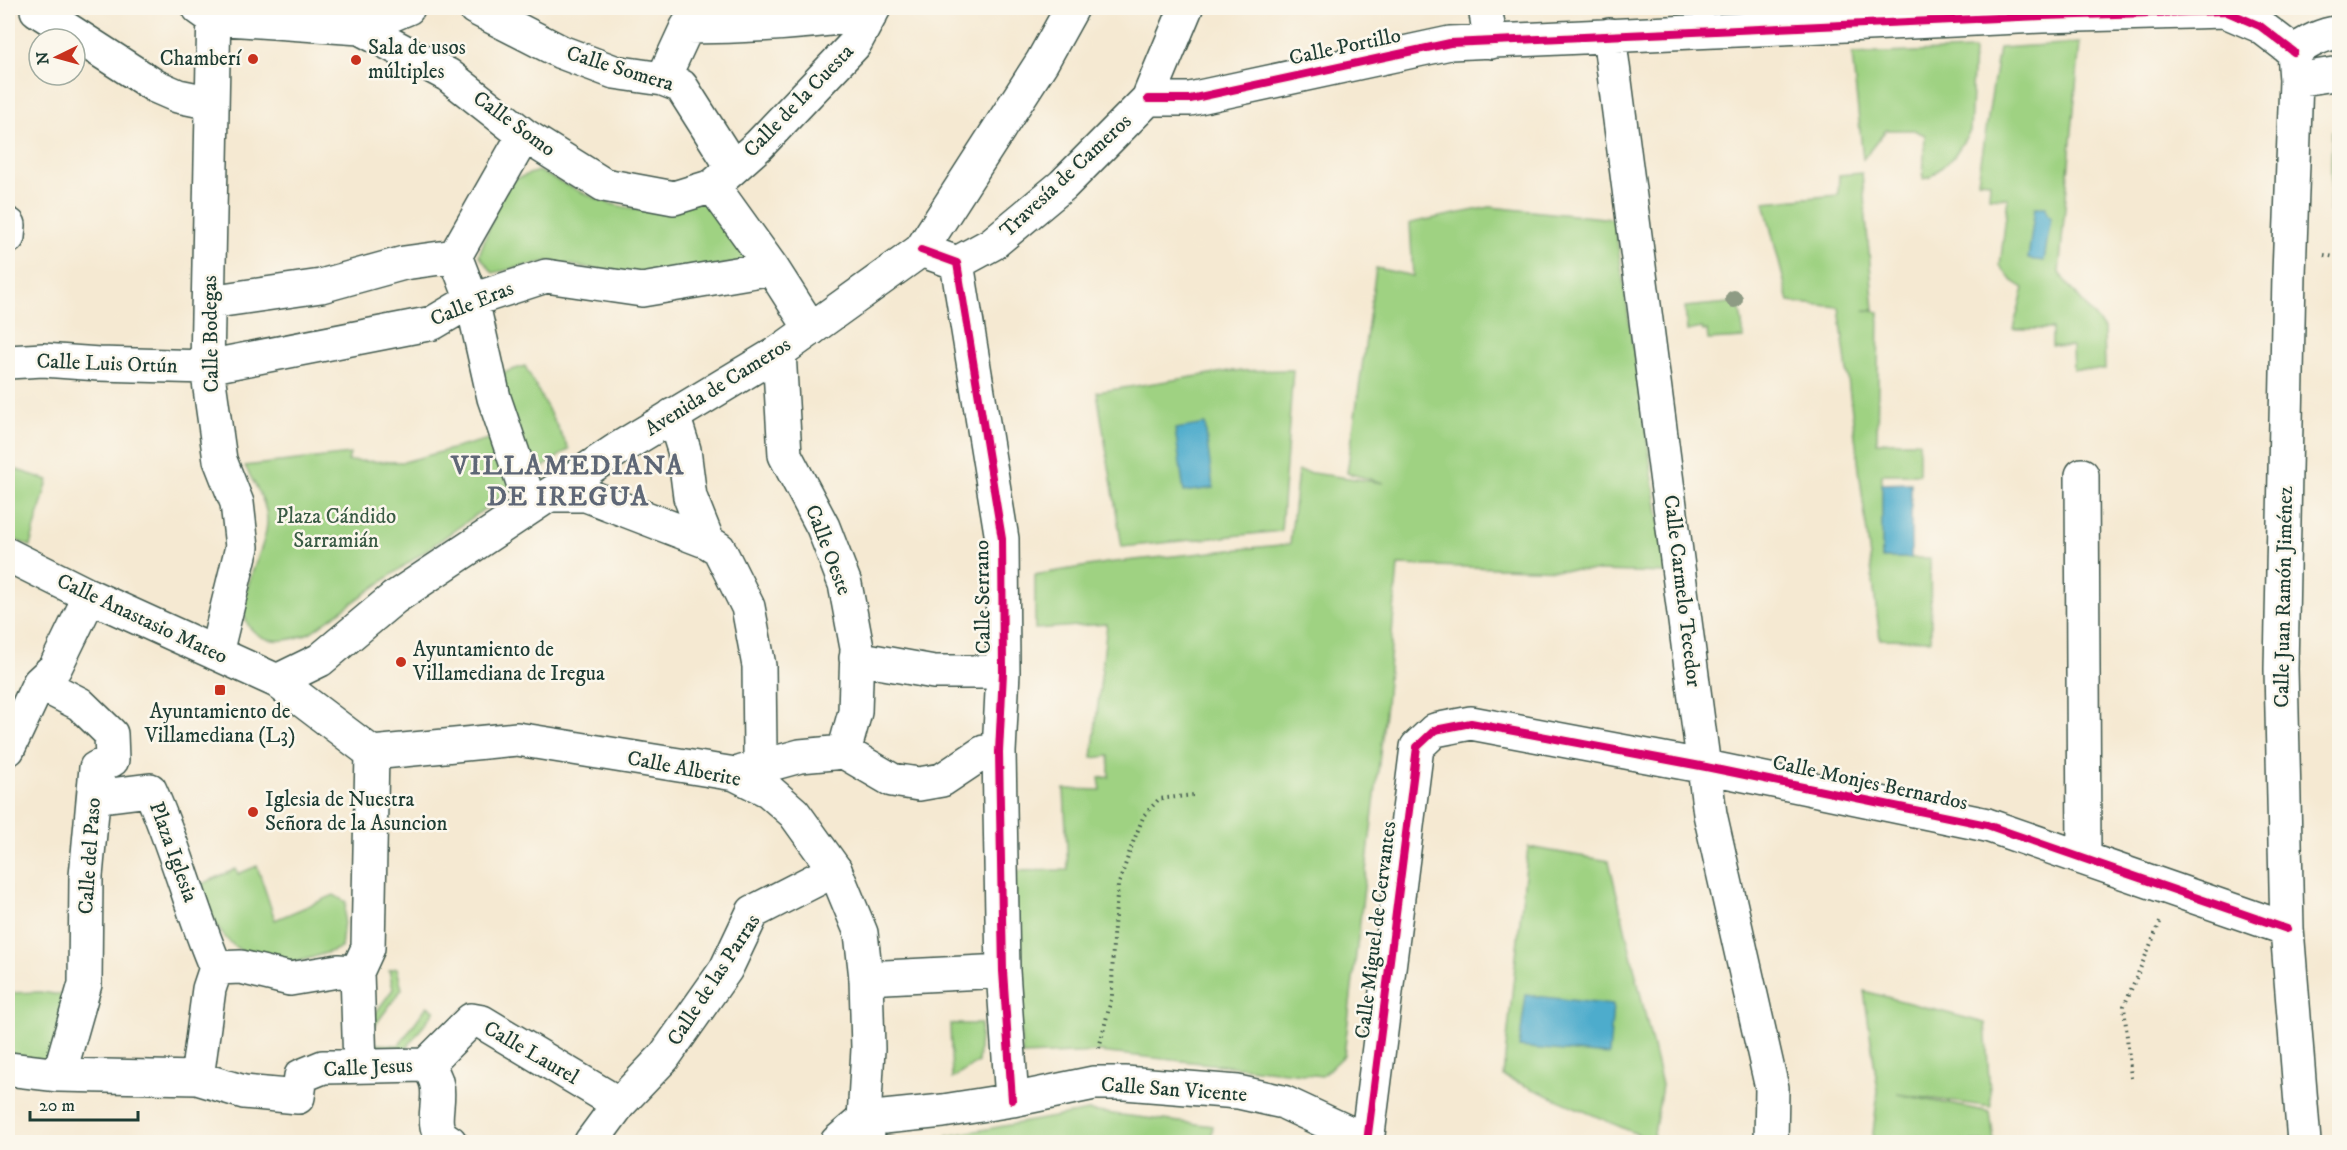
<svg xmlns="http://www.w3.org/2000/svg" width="2347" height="1150" font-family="'IM FELL DW Pica',serif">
	<rect width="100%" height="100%" fill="#fbf7ec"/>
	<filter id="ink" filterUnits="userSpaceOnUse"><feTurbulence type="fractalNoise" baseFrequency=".0167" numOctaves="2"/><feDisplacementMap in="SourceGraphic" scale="12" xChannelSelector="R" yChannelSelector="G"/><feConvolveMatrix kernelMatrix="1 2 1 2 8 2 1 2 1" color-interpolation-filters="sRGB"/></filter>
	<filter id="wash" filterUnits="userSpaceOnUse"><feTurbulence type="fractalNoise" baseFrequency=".008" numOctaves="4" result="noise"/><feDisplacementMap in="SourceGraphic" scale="24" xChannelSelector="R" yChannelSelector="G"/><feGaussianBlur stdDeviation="1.35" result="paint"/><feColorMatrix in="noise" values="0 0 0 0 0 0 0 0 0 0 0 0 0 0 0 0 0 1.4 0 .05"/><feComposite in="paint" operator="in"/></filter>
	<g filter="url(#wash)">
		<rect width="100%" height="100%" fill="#f5e9d2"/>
		<path fill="#9fd282" stroke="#5f885b" stroke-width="1.5" d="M2080 43 2059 273 2104 329 2105 370 2073 369 2072 347 2052 346V329H2013L2024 288 2011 280 2000 266 2008 198 1989 197 1990 182 1978 181 1999 48Z
			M1974 50 1970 131 1954 156 1931 177 1923 179 1925 135 1914 130H1886L1863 159 1852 54Z
			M2332 131H2339V214L2330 212Z
			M538 171C571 186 605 208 642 209 665 210 688 202 711 198L752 261 640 277 549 261 493 273 479 255 506 182Z
			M1862 173 1874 310H1864L1879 312 1877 442H1919V474H1882V558H1930L1931 640 1880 639 1839 307 1789 302 1764 202 1838 195 1839 175Z
			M1490 207 1614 219 1667 573 1398 565 1386 704 1344 1055 1322 1076 1099 1052 1022 1055 1011 871 1068 870 1064 789 1101 790 1099 778 1109 777V756L1092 758 1107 624 1035 629V575L1106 563 1290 544 1298 471 1384 483 1347 473 1376 268 1413 276 1410 223Z
			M1739 302 1744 338 1708 340 1707 330 1703 331 1702 328 1687 331 1685 307Z
			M525 366 569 449 311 632C297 639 277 644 262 637 218 615 268 556 267 520 267 501 253 483 245 466L350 454 348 461 404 462 496 437 483 379Z
			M1293 370 1281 531 1122 547 1097 392 1230 371Z
			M8 467 48 480 30 546 8 537Z
			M1528 847 1609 861 1662 1085 1653 1141 1503 1076Z
			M257 866 275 920 334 895 346 902 341 948C325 953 308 960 291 963 285 964 278 962 272 961 227 956 214 923 195 887L236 869 238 874Z
			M397 968 402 989 367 1036 362 1031 393 989 389 970Z
			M1864 991 1985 1023 1991 1107 1897 1094 1990 1112 1994 1142H1872L1878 1091Z
			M40 992 68 996 55 1061 8 1057V993Z
			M427 1006 435 1010 403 1053H373V1044L399 1045Z
			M950 1024H981L978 1062 952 1079Z
			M1088 1111 1213 1126 1211 1139 1221 1142H948L947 1136Z"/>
		<path fill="#4eaccc" stroke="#367480" stroke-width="1.5" d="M2035 207H2046L2047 214 2051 217 2044 261 2028 259Z
			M1205 424 1213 488 1184 492 1175 429Z
			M1911 483V558H1882V484Z
			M1526 995 1613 1005 1609 1055 1519 1047Z"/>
	</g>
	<g filter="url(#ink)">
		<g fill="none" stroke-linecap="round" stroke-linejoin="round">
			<defs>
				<path id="street" d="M37 8V10L155 86 178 96 212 103
					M199 8 213 18 360 28 448 75 524 135 604 185 674 198 713 186 759 145 854 45 874 8
					M214 8 207 367 220 460 237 503 242 547 216 653
					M475 8 561 52 614 72 663 79 681 86 733 168
					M1485 8 1491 42
					M360 28 408 8
					M1609 35 1710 814 1772 1088 1771 1142
					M2294 52 2296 80 2289 274 2281 669 2287 929 2304 1142
					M2294 52C2309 41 2321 35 2340 32
					M663 79 687 27C751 27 808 23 871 14
					M2296 80 2340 73
					M1148 99H1190L1450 43 2042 16 2225 11 2260 26 2294 52
					M524 135 455 256 472 300 494 398 531 506
					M713 186 772 268
					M8 225H9L8 237
					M921 250 957 263 1002 539 1003 672 999 752 1003 971 1012 1100
					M957 263 992 244 1063 185 1148 99 1186 8
					M209 302 321 286 404 263 455 256
					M779 352 785 455 823 527 845 584 857 648 855 712 844 752
					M8 362 43 360 99 364 207 367 433 323 472 300 546 276 642 290 772 268 811 329
					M673 415 684 450 690 497 708 542 719 549 748 607 759 666 760 751 763 765
					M2082 475 2084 858
					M549 495H586L708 542
					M856 658 934 672H1003
					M39 683 80 704 111 734 112 760 96 768 86 876 85 984 59 1075
					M8 749 39 683 55 668 90 596
					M742 772 800 756 844 752 892 780 919 784 942 780 984 752H999
					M94 797 150 790C176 848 191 910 216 968
					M866 978 1003 971
					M426 1065 471 1020 482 1022 619 1104
					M426 1065C454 1093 419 1125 450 1142
					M360 1066 357 972 368 948 372 753
					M8 1069 59 1075 197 1078 244 1092 298 1097 301 1076 323 1067 426 1065
					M197 1078 209 989 216 968 241 967 290 979 338 971 357 972
					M591 1142 619 1104 664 1057 726 969 753 912 835 870
					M837 1142 864 1119 943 1111 1012 1100 1094 1083H1125L1238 1092 1283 1102 1369 1142
					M1367 1142 1417 747 1435 730 1471 723 1706 767 1987 825 2287 929"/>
				<path id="secondary" d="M8 555 90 596 277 681 372 753 517 739 735 774 769 791 794 813 835 870 861 933 866 978 868 1049 864 1119 869 1142
					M277 681 320 660 394 598 618 449 779 352 921 250 1042 62 1072 8"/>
			</defs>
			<use href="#street" stroke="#3f574c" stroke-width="36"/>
			<use href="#secondary" stroke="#3f574c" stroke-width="36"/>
			<path stroke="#3f574c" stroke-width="4" stroke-dasharray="1.5 4.5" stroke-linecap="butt" d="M2324 255 2340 258
				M1099 1048 1112 996 1113 937 1118 886 1132 845 1144 815 1159 799 1194 795
				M2131 1078 2124 1006 2161 920"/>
			<use href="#street" stroke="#fff" stroke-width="33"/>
			<use href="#secondary" stroke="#fff" stroke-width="33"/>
			<defs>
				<path id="cycleway" d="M1148 99H1190L1450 43 2042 16 2225 11 2260 26 2294 52
					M921 250 957 263 1002 539 1003 672 999 752 1003 971 1012 1100
					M1367 1142 1417 747 1435 730 1471 723 1706 767 1987 825 2287 929"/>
			</defs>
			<use href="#cycleway" stroke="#fbf7ec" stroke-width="11"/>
			<use href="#cycleway" stroke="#d6006c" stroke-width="8"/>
		</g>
		<circle fill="#8e9b84" cx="1734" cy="299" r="9"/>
	</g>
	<g fill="#c8321e" stroke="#fbf7ec" stroke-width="2">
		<circle cx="253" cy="59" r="6"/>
		<circle cx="356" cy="60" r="6"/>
		<circle cx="401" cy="662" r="6"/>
		<rect x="214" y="684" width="12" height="12" rx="3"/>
		<circle cx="253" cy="812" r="6"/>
	</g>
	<g text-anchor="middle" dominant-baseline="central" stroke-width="5" stroke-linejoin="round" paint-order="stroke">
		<g font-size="21" fill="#1f3d34" stroke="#fbf7ec">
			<text transform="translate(1345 47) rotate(-12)">Calle Portillo</text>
			<text transform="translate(620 69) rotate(17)">Calle Somera</text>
			<text transform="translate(799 101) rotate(-46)">Calle de la Cuesta</text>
			<text transform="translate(514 124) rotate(36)">Calle Somo</text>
			<text transform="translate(1066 176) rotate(-43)">Travesía de Cameros</text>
			<text transform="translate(472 304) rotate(-22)">Calle Eras</text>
			<text transform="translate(211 334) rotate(-91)">Calle Bodegas</text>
			<text transform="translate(107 364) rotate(2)">Calle Luis Ortún</text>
			<text transform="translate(718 387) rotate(-32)">Avenida de Cameros</text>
			<text transform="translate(828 550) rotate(69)">Calle Oeste</text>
			<text transform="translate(1682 591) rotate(83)">Calle Carmelo Tecedor</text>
			<text transform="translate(983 597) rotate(-91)">Calle Serrano</text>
			<text transform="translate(2284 597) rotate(-89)">Calle Juan Ramón Jiménez</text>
			<text transform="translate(142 619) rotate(25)">Calle Anastasio Mateo</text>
			<text transform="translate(684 769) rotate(11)">Calle Alberite</text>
			<text transform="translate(1870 783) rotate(12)">Calle Monjes Bernardos</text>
			<text transform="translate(173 852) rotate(70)">Plaza Iglesia</text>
			<text transform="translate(90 856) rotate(-86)">Calle del Paso</text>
			<text transform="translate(1376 930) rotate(-83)">Calle Miguel de Cervantes</text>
			<text transform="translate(714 980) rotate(-57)">Calle de las Parras</text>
			<text transform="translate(531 1053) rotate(30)">Calle Laurel</text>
			<text transform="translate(368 1068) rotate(-3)">Calle Jesus</text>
			<text transform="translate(1174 1090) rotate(4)">Calle San Vicente</text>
		</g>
		<g font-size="21" fill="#1f3d34" stroke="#fbf7ec" text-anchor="start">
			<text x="368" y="48">Sala de usos<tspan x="368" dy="24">múltiples</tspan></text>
			<text x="241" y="59" text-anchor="end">Chamberí</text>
			<text x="413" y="650">Ayuntamiento de<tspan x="413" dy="24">Villamediana de Iregua</tspan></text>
			<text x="220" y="712" text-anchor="middle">Ayuntamiento de<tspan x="220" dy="24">Villamediana (L3)</tspan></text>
			<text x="265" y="800">Iglesia de Nuestra<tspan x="265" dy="24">Señora de la Asuncion</tspan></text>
		</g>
		<g font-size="21" fill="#395b44" stroke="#fbf7ec">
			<text x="336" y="517">Plaza Cándido<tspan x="336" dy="24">Sarramián</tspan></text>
		</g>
		<g font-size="27" font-weight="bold" letter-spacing="1.5" fill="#5e6776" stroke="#fbf7ec">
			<text x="568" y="466">VILLAMEDIANA<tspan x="568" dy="31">DE IREGUA</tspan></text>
		</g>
	</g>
	<rect width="2347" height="1150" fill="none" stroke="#fbf7ec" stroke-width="30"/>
	<g transform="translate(57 57) rotate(265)"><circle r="28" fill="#fbf7ec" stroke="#a3ada2" stroke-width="1.5"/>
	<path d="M0-4.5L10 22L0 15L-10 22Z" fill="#c8321e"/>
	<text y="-9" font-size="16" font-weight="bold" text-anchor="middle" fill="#1f3d34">N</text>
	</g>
	<path d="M30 1111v9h108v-9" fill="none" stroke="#1f3d34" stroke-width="3"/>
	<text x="39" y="1111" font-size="18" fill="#1f3d34" stroke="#fbf7ec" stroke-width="4.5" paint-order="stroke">20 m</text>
</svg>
